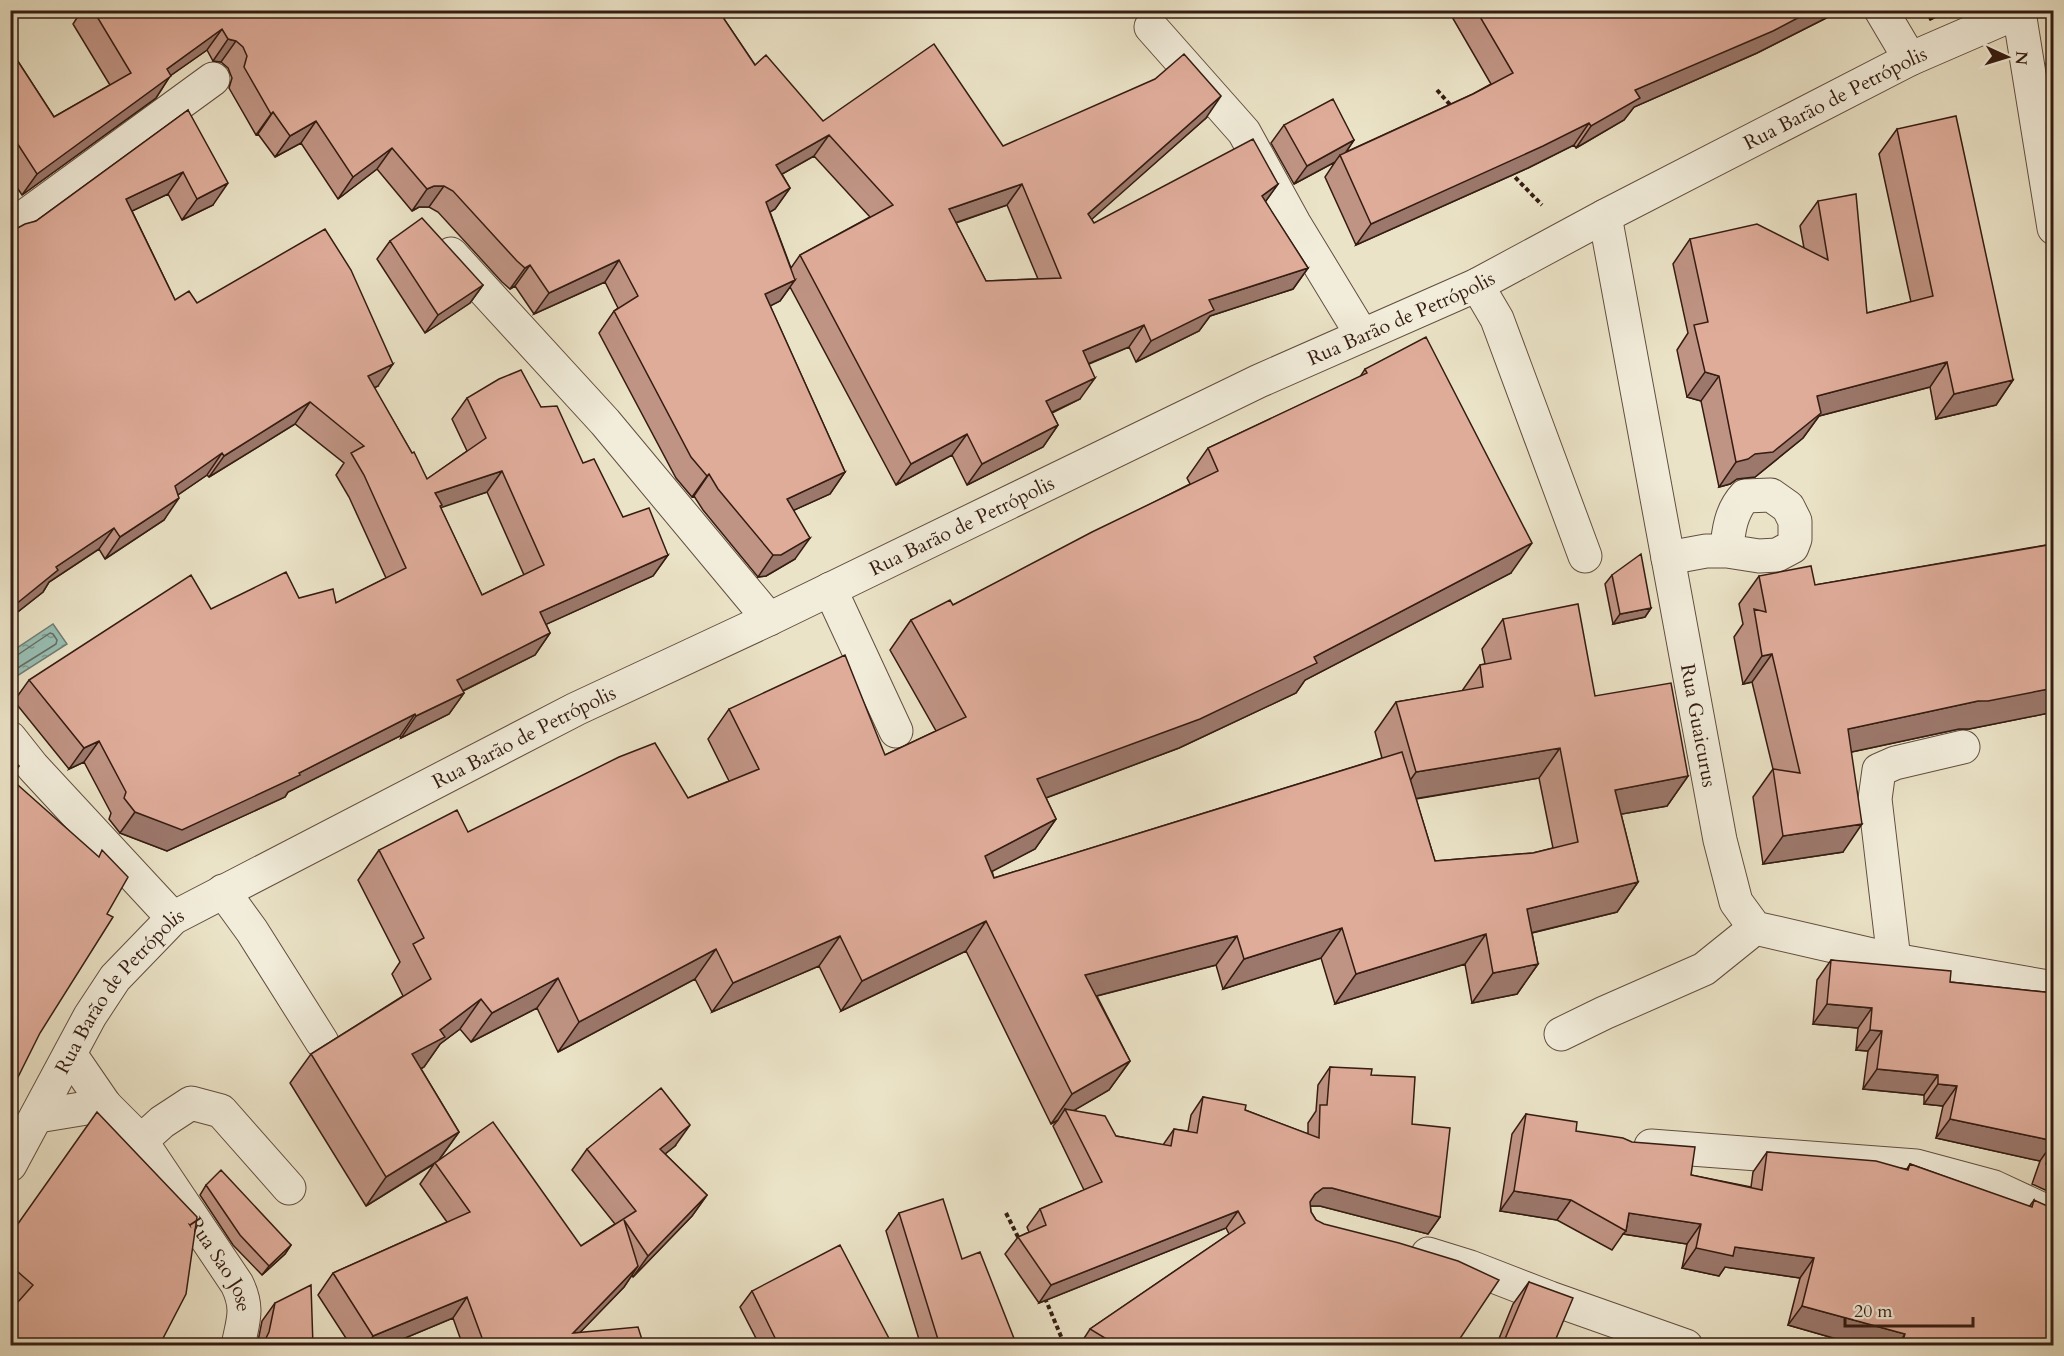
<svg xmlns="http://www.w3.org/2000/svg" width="2064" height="1356" font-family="Cardo,serif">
	<defs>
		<pattern id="water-ripples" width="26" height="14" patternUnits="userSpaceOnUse" patternTransform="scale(1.5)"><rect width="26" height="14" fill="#98beb3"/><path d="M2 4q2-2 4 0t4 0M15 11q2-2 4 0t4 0" fill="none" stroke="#7d9a90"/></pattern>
	</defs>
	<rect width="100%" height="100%" fill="#ebe3c7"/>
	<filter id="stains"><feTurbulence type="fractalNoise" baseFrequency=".00333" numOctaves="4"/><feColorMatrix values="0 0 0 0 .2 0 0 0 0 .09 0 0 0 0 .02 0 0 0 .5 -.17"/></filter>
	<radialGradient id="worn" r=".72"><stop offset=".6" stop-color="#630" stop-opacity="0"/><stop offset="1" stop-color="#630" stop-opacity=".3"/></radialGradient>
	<path fill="url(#water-ripples)" stroke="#707d73" stroke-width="1.5" d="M53 624 67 644 14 678 11 672V652Z"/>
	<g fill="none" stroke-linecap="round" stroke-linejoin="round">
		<path stroke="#666d62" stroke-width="1.5" d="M10 657 16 656 50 633 53 634 57 640 56 644 16 669 10 670"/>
		<defs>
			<g id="minor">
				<path d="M1881 10 1910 59"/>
				<path d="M2019 12 2054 228"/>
				<path d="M1151 27 1244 132 1294 223 1362 335"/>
				<path id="s1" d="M1605 216 1720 840 1736 902 1755 928 1894 960 2054 988"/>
				<path d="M10 227 213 79"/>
				<path d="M451 254 605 422 769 619"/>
				<path d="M1477 285 1497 319 1585 556"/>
				<path d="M1668 558 1706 551H1727L1759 556 1777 555 1792 547 1795 539V521L1788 507 1771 495 1745 496C1731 511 1728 531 1727 551"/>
				<path d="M830 589 896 731"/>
				<path d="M10 738 33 767 173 918"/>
				<path d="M223 891 252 931 322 1042"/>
				<path d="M1894 960 1875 799 1879 770 1895 763 1963 747"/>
				<path d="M1561 1034 1604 1013 1704 969 1755 928"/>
				<path id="s2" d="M70 1054 105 1105 141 1141 237 1284C249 1309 243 1320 238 1346"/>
				<path d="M38 1116 105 1105"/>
				<path d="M141 1141 162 1122 191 1103 221 1111 289 1188"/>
				<path d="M1651 1146 1916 1166 1994 1187 2054 1215"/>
				<path id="s3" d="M10 1165 90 1016 115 978 173 918 576 709 769 619 1259 381 1477 285 1605 216 1910 59 2023 10"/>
				<path d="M1428 1254 1470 1267 1550 1298 1686 1346"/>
			</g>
		</defs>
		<use href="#minor" stroke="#624e3f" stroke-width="35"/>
		<path stroke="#351c12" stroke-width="4" stroke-dasharray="4.5 3" stroke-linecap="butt" d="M1437 90 1453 108
			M1510 172 1542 205
			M1006 1213 1019 1239
			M1045 1298 1065 1346"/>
		<use href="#minor" stroke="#f2eddb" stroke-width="33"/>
	</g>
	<path fill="#c09484" stroke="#351c12" stroke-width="1.5" fill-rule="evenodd" d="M82 10H721L724 19 755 65 823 121 1003 146 1206 118 1091 219 1094 223 1278 184 1265 202 1308 268 1293 289 1210 316 1199 331 1136 362 1129 347 1089 364 1080 399 1052 413 1058 425 1043 447 967 485 952 455 896 485 790 287 780 301 770 306 845 472 830 494 794 510 795 559 766 576 758 577 703 510 694 496 692 497 676 478 599 333 614 311 618 308 605 282 534 314 515 286 510 289 502 282 438 212 429 207H419L412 211 377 169 338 199 301 143 275 157 258 134 256 135 229 88 232 78 228 68 221 62 213 61 207 50 170 76 156 98 22 195 10 177V49L54 117 110 85 73 24ZM814 156 870 217 800 255 791 268 770 212 775 209 790 188 782 174ZM1007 205 1038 279 986 281 956 223Z
		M1353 10H1368L1358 17Z
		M1448 10H1842L1757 53 1634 107 1624 120 1576 148 1574 145 1528 168 1356 245 1325 177 1335 162 1294 184 1271 143 1284 125 1354 140 1346 152 1473 94 1491 84Z
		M1925 10H1949L1930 20Z
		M2054 54V108L2046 64Z
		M188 110 213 205 182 220 168 194 132 211 175 300 197 303 378 386 374 388 427 479 467 451 452 419 467 398 541 407 583 463 623 517 668 555 653 576 546 624 550 633 535 655 463 691 464 693 449 714 401 738 400 736 288 792 285 797 167 851 120 833 109 819 111 813 84 762 69 769 14 701 29 680 211 609 299 598 336 603 386 578 349 497 336 475 344 463 295 424 209 477 207 475 178 495 164 520 105 559 99 549 49 582 43 592 10 618V232L36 221ZM487 492 524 575 482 595 440 507Z
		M1897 129 2013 380 1996 405 1936 419 1930 387 1819 416 1803 438 1755 477 1737 479 1730 484 1719 487 1701 401 1687 397 1677 350 1688 333 1673 264 1690 239 1804 248 1800 226 1818 201 1867 313 1911 302 1879 154Z
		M390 241 483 285 470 303 425 333 377 259Z
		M1365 369 1511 573 1305 680 1296 693 1179 748 1046 798 1056 819 1035 849 992 871 994 878 1382 758 1375 732 1396 702 1462 691 1480 665 1485 664 1482 649 1503 619 1688 776 1667 806 1621 814 1638 882 1617 912 1532 933 1538 964 1517 994 1472 1003 1465 964 1335 1004 1321 958 1223 989 1216 965 1097 996 1130 1061 1109 1090 1074 1110 1116 1136 1163 1145 1174 1129 1188 1131 1191 1115 1203 1097 1245 1110 1308 1134V1123L1316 1111 1318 1085 1330 1067 1371 1075 1412 1124 1440 1217 1428 1234 1320 1206H1310L1311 1212 1316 1220 1455 1346H1079L1090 1329 1229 1234 1226 1228 1039 1303 1005 1254 1018 1237 1029 1232 1027 1227 1040 1209 1084 1190 1053 1126 1058 1120 1051 1124 966 951 841 1011 819 966 712 1012 695 979 558 1052 537 1008 471 1042 460 1029 440 1044 424 1067 421 1069 459 1132 439 1160 581 1246 615 1224 572 1170 587 1149 675 1146 665 1154 707 1195 692 1216 633 1277 632 1275 624 1287 580 1332 644 1346H463L453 1318 386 1346H351L318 1295 333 1273 447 1222 420 1184 434 1164 366 1206 290 1083 311 1054 403 996 392 974 400 962 358 880 379 850 468 832 688 798 729 781 708 739 729 709 885 755 936 731 890 650 911 620 953 605 1190 484 1187 478 1208 448 1360 377ZM1539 778 1553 848 1533 853 1435 861 1416 799Z
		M2054 534V712L1969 729H1959L1851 752 1843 852 1763 864 1753 797 1773 769 1752 682 1743 684 1734 637 1743 624 1739 604 1759 576 1815 585 2046 545Z
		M1612 575 1651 608 1645 617 1613 624 1605 584Z
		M2054 808V904L2049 868 2048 817Z
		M1831 960 1950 982 2054 993V1194L2032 1184 2040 1161 1936 1138 1943 1106 1924 1104V1095L1863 1089 1868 1051 1856 1050 1858 1028 1813 1024 1817 980Z
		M1526 1114 1691 1175 1751 1187 1753 1172 1767 1152 1907 1169 1910 1164 2029 1207 2034 1200 2054 1346H1861L1788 1325 1800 1278 1725 1267 1719 1276 1682 1268 1687 1244 1623 1234 1612 1250 1557 1220 1500 1211 1512 1134Z
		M206 1185 291 1245 285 1254 262 1275 233 1245 200 1195Z
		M899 1213 962 1259 1017 1346H921L886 1231Z
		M10 1235 159 1346H10Z
		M1529 1282 1555 1341 1565 1346H1496L1513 1304Z
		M752 1291 893 1346H760L740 1307Z
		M275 1303 313 1346H257L262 1321Z"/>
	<path fill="#9c786c" stroke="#351c12" stroke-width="1.5" d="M1362 10H1368L1358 17Z
		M1813 10H1842L1757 53 1634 107 1624 120 1576 148 1591 126 1635 90Z
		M1937 10H1949L1930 20Z
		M222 29 207 50 170 76 156 98 22 195 37 174 167 69Z
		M228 39 236 41 221 62 213 61Z
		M1221 96 1206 118 1073 236 1088 214Z
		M273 112 258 134 256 135 271 114Z
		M316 121 301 143 275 157 290 136Z
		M1589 123 1574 145 1528 168 1356 245 1371 224Z
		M829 135 814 156 761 186 776 165Z
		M1354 140 1342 158 1340 155 1335 162 1294 184 1307 166Z
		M392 148 377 169 338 199 353 177Z
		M183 172 168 194 111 221 126 199Z
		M228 183 213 205 182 220 197 199Z
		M1022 184 1007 205 934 230 949 209Z
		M1278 184 1263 205 1262 196Z
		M434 186H444L429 207H419L412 211 427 189Z
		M790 188 775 209 751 223 766 202Z
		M619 260 605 282 534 314 549 293Z
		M530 265 515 286 510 289 525 268Z
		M1308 268 1293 289 1210 316 1199 331 1136 362 1151 341 1209 300Z
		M795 280 780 301 750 316 765 294Z
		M483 285 470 303 425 333 438 315Z
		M1144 325 1129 347 1068 372 1083 351Z
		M1947 362 1930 387 1819 416 1803 438 1755 477 1737 479 1730 484 1719 487 1736 462 1817 396Z
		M393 364 378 386 353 397 368 376Z
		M1705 372 1719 376 1701 401 1687 397Z
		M1095 378 1080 399 1031 422 1046 401Z
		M2013 380 1996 405 1936 419 1954 394Z
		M310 402 295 424 209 477 224 456Z
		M1058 425 1043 447 967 485 982 464Z
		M967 434 952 455 896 485 911 464Z
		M222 453 207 475 160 507 175 486Z
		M502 471 487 492 440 508 435 493Z
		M845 472 830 494 772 520 787 499Z
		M709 474 694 496 692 497 707 476Z
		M179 498 164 520 105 559 120 537Z
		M114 528 99 549 49 582 43 592 10 618V609L56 567Z
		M810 538 795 559 766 576 758 577 773 555Z
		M1532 543 1511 573 1305 680 1296 693 1179 748 1016 809 1037 779 1314 657Z
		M668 555 653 576 525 634 540 612Z
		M1651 608 1645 617 1613 624 1620 614Z
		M550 633 535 655 442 701 457 680Z
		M1772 654 1752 682 1743 684 1762 656Z
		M2054 688V712L1969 729H1959L1828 757 1848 729 1978 701Z
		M464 693 449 714 401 738 416 716Z
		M415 714 400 736 288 792 285 797 167 851 120 833 135 812 299 773Z
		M99 741 84 762 69 769 84 748Z
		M1560 748 1539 778 1395 802 1416 772Z
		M19 766 10 779V773Z
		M1688 776 1667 806 1594 819 1615 790Z
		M1056 819 1035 849 964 886 985 856Z
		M1862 824 1843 852 1763 864 1783 836Z
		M1638 882 1617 912 1506 939 1527 909Z
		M986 921 966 951 841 1011 862 981Z
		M1342 928 1321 958 1223 989 1244 959Z
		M1486 934 1465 964 1335 1004 1356 974Z
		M840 936 819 966 712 1012 733 983Z
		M1237 936 1216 965 1065 1004 1085 975Z
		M716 949 695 979 558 1052 579 1022Z
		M1538 964 1517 994 1472 1003 1493 973Z
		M558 978 537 1008 471 1042 492 1013Z
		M481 999 460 1029 440 1044 424 1067 391 1084 412 1054 440 1030Z
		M1827 1004 1872 1008 1858 1028 1813 1024Z
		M1870 1030 1882 1031 1868 1051 1856 1050Z
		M1130 1061 1109 1090 1068 1114 1065 1109 1058 1120 1051 1124 1072 1094Z
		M1877 1069 1938 1075 1924 1095 1863 1089Z
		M1938 1084 1957 1086 1943 1106 1924 1104Z
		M1950 1119 2054 1141 2040 1161 1936 1138Z
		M690 1125 675 1146 645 1170 660 1149Z
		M459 1132 438 1161 366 1206 386 1177Z
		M1323 1188H1332L1440 1217 1428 1234 1320 1206H1310L1302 1211 1315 1194Z
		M1514 1191 1571 1200 1557 1220 1500 1211Z
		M707 1195 692 1216 633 1277 648 1256Z
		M1238 1211 1226 1228 1039 1303 1051 1285Z
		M1629 1213 1701 1224 1687 1244 1623 1234 1626 1231Z
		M291 1245 285 1254 262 1275 269 1266Z
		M1735 1247 1814 1258 1800 1278 1725 1267 1719 1276 1682 1268 1696 1248Z
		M638 1266 624 1287 567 1346 573 1333Z
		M467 1297 453 1318 386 1346H367L373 1336Z
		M1802 1306 1905 1334 1897 1346H1861L1788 1325Z"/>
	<path fill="#dfac9a" stroke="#351c12" stroke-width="1.5" fill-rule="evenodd" d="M93 10H721L724 19 755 65 766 55 823 121 934 44 1003 146 1155 79 1184 54 1221 96 1088 214 1094 223 1253 139 1278 184 1262 196 1308 268 1209 300 1214 310 1151 341 1144 325 1083 351 1095 378 1046 401 1058 425 982 464 967 434 911 464 800 255 893 205 829 135 776 165 790 188 766 202 795 280 765 294 845 472 787 499 810 538 781 555H773L718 489 709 474 707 476 691 457 614 311 638 296 619 260 549 293 530 265 525 268 517 261 453 191 444 186H434L427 189 392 148 353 177 316 121 290 136 273 112 271 114 244 67 247 56 243 47 236 41 228 39 222 29 167 69 171 76 37 174 10 132V49L54 117 131 73ZM1022 184 1061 278 986 281 949 209Z
		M1476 10H1813L1773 31 1635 90 1640 98 1591 126 1589 123 1543 146 1371 224 1340 155 1473 94 1513 73Z
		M1333 99 1354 140 1307 166 1284 125Z
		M188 110 228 183 197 199 183 172 126 199 175 300 189 291 197 303 325 229 351 270 393 364 368 376 412 453 414 452 427 479 486 438 467 398 499 379 521 370 541 407 557 406 583 463 594 459 623 517 649 508 668 555 540 612 550 633 457 680 464 693 416 716 415 714 299 773 300 775 182 830 135 812 124 798 126 792 99 741 84 748 29 680 191 575 211 609 286 572 299 598 333 589 336 603 406 568 364 475 351 453 364 446 310 402 224 456 222 453 175 486 179 498 120 537 114 528 56 567 58 570 10 609V232L25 224 36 221ZM502 471 544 565 482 595 440 506 442 505 435 493Z
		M1956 116 2013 380 1954 394 1947 362 1817 396 1821 413 1773 452 1755 454 1748 459 1736 462 1719 376 1705 372 1694 325 1708 322 1690 239 1757 224 1828 260 1818 201 1856 194 1867 313 1933 296 1897 129Z
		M422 218 483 285 438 315 390 241Z
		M1426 337 1532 543 1314 657 1317 663 1200 719 1037 779 1056 819 985 856 994 878 1402 752 1435 861 1533 853 1578 842 1560 748 1416 772 1396 702 1483 687 1480 665 1511 659 1503 619 1578 604 1595 696 1671 683 1688 776 1615 790 1638 882 1527 909 1538 964 1493 973 1486 934 1356 974 1342 928 1244 959 1237 936 1085 975 1130 1061 1072 1094 986 921 862 981 840 936 733 983 716 949 579 1022 558 978 492 1013 481 999 440 1030 445 1037 412 1054 459 1132 386 1177 311 1054 431 979 413 944 424 938 379 850 457 810 468 832 619 757 655 743 688 798 759 769 729 709 845 655 885 755 966 717 911 620 950 600 953 605 1092 532 1218 471 1208 448 1367 373 1365 369Z
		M2054 544V688L1988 701H1978L1848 729 1862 824 1783 836 1773 769 1800 773 1772 654 1762 656 1754 609 1766 612 1759 576 1811 566 1815 585Z
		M1641 554 1651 608 1620 614 1612 575Z
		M10 757 19 766 10 773Z
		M10 778 99 857 102 850 128 877 107 914 113 917 40 1033 13 1087 10 1086Z
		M1831 960 1951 971 1950 982 2054 993V1141L1950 1119 1957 1086 1938 1084V1075L1877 1069 1882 1031 1870 1030 1872 1008 1827 1004Z
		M1330 1067 1372 1069 1371 1075 1415 1077 1412 1124 1450 1128 1440 1217 1332 1188H1323L1315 1194 1310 1202 1311 1212 1316 1220 1324 1224 1399 1243 1458 1261 1499 1280 1455 1346H1118L1090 1329 1245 1223 1238 1211 1051 1285 1018 1237 1046 1225 1040 1209 1102 1182 1065 1109 1105 1116 1116 1136 1171 1146 1174 1129 1197 1133 1203 1097 1246 1105 1245 1110 1319 1138 1320 1105H1327Z
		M661 1088 690 1125 660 1149 707 1195 648 1256 624 1220 638 1266 573 1333 638 1327 644 1346H485L467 1297 373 1336 333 1273 470 1212 435 1163 493 1122 581 1246 636 1211 587 1149Z
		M97 1112 197 1217 186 1294 159 1346H10V1311L33 1285 10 1265V1235Z
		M1526 1114 1577 1122 1576 1131 1623 1138 1632 1142 1695 1147 1691 1175 1762 1190 1767 1152 1876 1161 1908 1170 1910 1164 2032 1207 2034 1200 2054 1209V1346H1901L1905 1334 1802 1306 1814 1258 1735 1247 1733 1256 1696 1248 1701 1224 1629 1213 1626 1231 1571 1200 1514 1191Z
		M2054 1141V1168L2046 1164Z
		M221 1170 291 1245 269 1266 240 1235 206 1185Z
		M943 1199 962 1259 980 1252 1017 1346H940L899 1213Z
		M840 1245 893 1346H779L752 1291Z
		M1529 1282 1573 1298 1555 1341 1565 1346H1502Z
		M311 1285 313 1346H257L265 1340 269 1332 275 1303Z"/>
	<g text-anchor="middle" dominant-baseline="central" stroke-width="5" stroke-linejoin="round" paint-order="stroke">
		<g font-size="20" fill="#351c12" stroke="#f2eddb">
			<text stroke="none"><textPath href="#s3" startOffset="2152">Rua Barão de Petrópolis</textPath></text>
			<text stroke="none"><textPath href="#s3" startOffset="1665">Rua Barão de Petrópolis</textPath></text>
			<text stroke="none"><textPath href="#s3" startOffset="1179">Rua Barão de Petrópolis</textPath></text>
			<text stroke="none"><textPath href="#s1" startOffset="518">Rua Guaicurus</textPath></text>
			<text stroke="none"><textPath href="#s3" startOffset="693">Rua Barão de Petrópolis</textPath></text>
			<text stroke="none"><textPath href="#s3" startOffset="207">Rua Barão de Petrópolis</textPath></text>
			<text stroke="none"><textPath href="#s2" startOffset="260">Rua Sao Jose</textPath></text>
		</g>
	</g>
	<rect width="2064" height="1356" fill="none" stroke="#ebe3c7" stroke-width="36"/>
	<rect x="12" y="12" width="2040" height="1332" fill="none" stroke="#351c12" stroke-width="3"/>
	<rect x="18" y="18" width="2028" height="1320" fill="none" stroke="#351c12" stroke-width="1.5"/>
	<g transform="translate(2007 57) rotate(94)" stroke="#f2eddb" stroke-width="4.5" paint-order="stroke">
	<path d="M0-4.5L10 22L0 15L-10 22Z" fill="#351c12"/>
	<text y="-9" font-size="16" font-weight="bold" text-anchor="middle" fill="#351c12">N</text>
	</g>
	<path d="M1845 1317v9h128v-9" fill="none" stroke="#351c12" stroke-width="3"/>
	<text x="1854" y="1317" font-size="18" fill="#351c12" stroke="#f2eddb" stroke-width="4.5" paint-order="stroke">20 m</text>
	<rect width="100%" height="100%" filter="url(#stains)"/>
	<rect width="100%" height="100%" fill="url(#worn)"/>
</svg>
